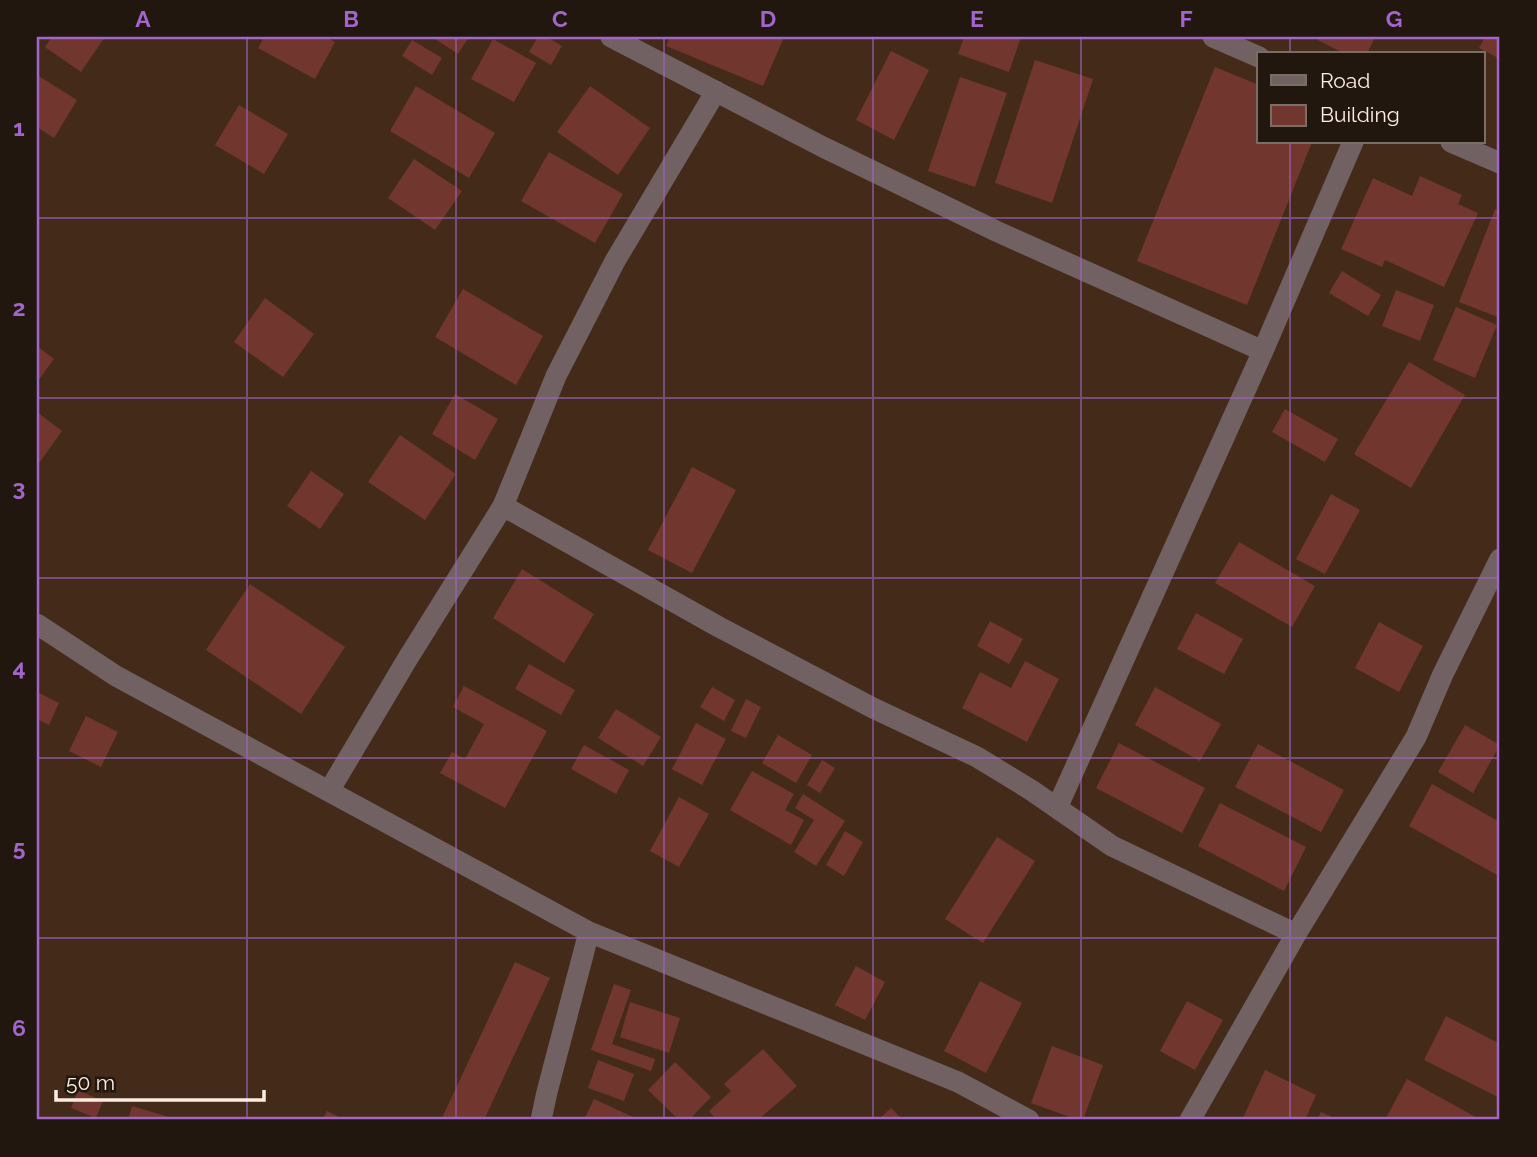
<svg xmlns="http://www.w3.org/2000/svg" width="1537" height="1157" font-family="Raleway,sans-serif">
	<rect width="100%" height="100%" fill="#442b19"/>
	<path fill="#71362e" d="M52 37H105L81 72 45 47Z
		M264 37H326L335 42 315 79 258 48Z
		M432 37H469L458 54Z
		M538 37H547L562 46 551 65 529 52Z
		M670 37H784L763 86 666 46Z
		M964 37H1021L1009 72 958 54Z
		M1320 37H1375L1367 54H1345L1318 40Z
		M1485 37H1500V59L1479 48Z
		M493 39 536 63 514 102 471 79Z
		M412 40 442 58 432 75 402 56Z
		M891 51 929 70 894 140 856 120Z
		M1035 60 1093 79 1052 203 995 183Z
		M1215 67 1259 85V142H1312L1247 305 1137 261Z
		M37 75 77 100 54 138 37 127Z
		M960 77 1007 93 975 187 928 171Z
		M416 86 495 133 469 178 390 131Z
		M590 86 650 128 618 175 557 132Z
		M239 105 288 134 264 174 215 145Z
		M549 152 623 194 595 243 521 201Z
		M414 159 462 191 435 230 388 198Z
		M1420 176 1462 195 1458 204 1478 213 1444 287 1385 260 1382 267 1341 249 1373 178 1412 196Z
		M1495 209 1500 212V318L1459 302Z
		M1342 271 1381 295 1368 316 1329 293Z
		M463 289 543 336 516 385 435 337Z
		M1396 290 1434 305 1420 341 1382 326Z
		M265 298 314 334 283 377 234 342Z
		M1456 307 1497 325 1475 378 1433 360Z
		M37 346 54 359 37 382Z
		M1409 362 1465 395 1411 488 1354 454Z
		M455 394 498 419 475 460 432 434Z
		M1285 409 1338 439 1325 462 1272 432Z
		M37 412 62 431 37 466Z
		M400 435 456 474 425 520 368 482Z
		M692 467 736 490 692 573 648 550Z
		M311 471 344 494 320 529 287 506Z
		M1331 494 1360 510 1325 574 1296 559Z
		M1239 542 1315 586 1292 627 1215 583Z
		M522 569 594 614 564 663 493 618Z
		M250 584 345 647 301 714 206 650Z
		M1196 613 1243 639 1224 674 1177 649Z
		M990 621 1023 639 1009 664 977 646Z
		M1379 622 1423 646 1399 692 1355 668Z
		M1025 661 1059 679 1027 742 962 708 980 672 1011 688Z
		M529 664 575 690 561 715 515 689Z
		M464 686 547 731 505 808 440 773 452 752 465 759 484 724 453 707Z
		M712 687 735 700 724 721 700 707Z
		M1155 687 1221 724 1200 761 1135 725Z
		M37 692 59 703 49 725 37 719Z
		M746 699 761 707 746 738 731 731Z
		M616 709 661 737 643 766 598 738Z
		M86 716 118 732 101 767 69 751Z
		M696 723 726 739 702 785 672 769Z
		M1465 725 1500 745 1473 793 1438 772Z
		M778 735 812 755 796 783 762 763Z
		M1119 743 1205 788 1182 833 1096 788Z
		M1258 744 1344 790 1321 832 1235 787Z
		M584 745 629 770 616 794 571 769Z
		M822 760 835 768 820 793 807 785Z
		M752 771 794 794 785 810 804 820 791 845 730 810Z
		M1432 784 1500 822V870L1497 875 1409 826Z
		M803 794 845 821 816 866 794 852 814 820 795 808Z
		M679 797 709 814 679 867 650 851Z
		M1220 803 1306 847 1284 891 1198 846Z
		M845 831 863 842 844 876 826 865Z
		M997 837 1035 861 983 943 945 919Z
		M515 962 550 978 484 1120H446L442 1118Z
		M856 966 885 982 865 1020 835 1005Z
		M980 981 1022 1003 986 1073 944 1051Z
		M614 984 631 990 612 1044 655 1059 651 1071 591 1050Z
		M1187 1001 1223 1020 1195 1070 1160 1051Z
		M630 1002 680 1018 669 1053 620 1037Z
		M1446 1016 1500 1044V1098L1424 1060Z
		M1052 1046 1103 1065 1083 1120H1078L1031 1103Z
		M763 1049 797 1086 758 1120H717L709 1111 731 1091 724 1084Z
		M598 1060 634 1074 624 1101 588 1088Z
		M675 1062 711 1097 689 1120H679L648 1090Z
		M1265 1070 1316 1095 1305 1120H1242Z
		M1407 1079 1481 1120H1385Z
		M78 1090 103 1101 96 1118 71 1108Z
		M594 1099 633 1117 632 1120H584Z
		M132 1106 179 1120H128Z
		M891 1108 903 1120H878Z
		M327 1111 345 1120H322Z
		M1321 1112 1338 1120H1317Z"/>
	<g fill="none" stroke-linecap="round" stroke-linejoin="round">
		<path stroke="#716163" stroke-width="21" d="M611 37 823 147 996 231 1263 351
			M1213 37 1259 57
			M1451 142 1500 163
			M503 506 719 627 873 708 977 757 1031 790 1112 846 1296 934
			M37 624 116 676 589 932 958 1082 1029 1120
			M329 791 408 658 503 506 556 376 615 261 716 91
			M1057 808 1263 351 1353 142
			M541 1120 547 1092 589 932
			M1190 1120 1296 934 1416 737 1443 674 1500 559"/>
	</g>
	<path fill="none" stroke="#a266ca" stroke-width="2" stroke-opacity="0.55" d="M247 37V1120M456 37V1120M664 37V1120M873 37V1120M1081 37V1120M1290 37V54M1290 142V1120M37 218H1500M37 398H1500M37 578H1500M37 758H1500M37 938H1500"/>
	<rect width="1537" height="1157" fill="none" stroke="#22170f" stroke-width="77"/>
	<rect x="1257" y="52" width="228" height="91" fill="#22170f" stroke="#7a6d63" stroke-width="2"/>
	<rect x="1271" y="75" width="35" height="10" fill="#716163" stroke="#7a6d63" stroke-width="2"/>
	<text x="1320" y="88" font-size="21" fill="#feede2">Road</text>
	<rect x="1271" y="105" width="35" height="21" fill="#71362e" stroke="#7a6d63" stroke-width="2"/>
	<text x="1320" y="122" font-size="21" fill="#feede2">Building</text>
	<path d="M56 1090v10h208v-10" fill="none" stroke="#feede2" stroke-width="3.5"/>
	<text x="66" y="1090" font-size="21" fill="#feede2" stroke="#22170f" stroke-width="5" paint-order="stroke">50 m</text>
	<rect x="38" y="38" width="1460" height="1080" fill="none" stroke="#a266ca" stroke-width="2.5"/>
	<g font-size="23" text-anchor="middle" font-weight="bold" fill="#a266ca">
		<text x="143" y="27">A</text>
		<text x="351" y="27">B</text>
		<text x="560" y="27">C</text>
		<text x="768" y="27">D</text>
		<text x="977" y="27">E</text>
		<text x="1186" y="27">F</text>
		<text x="1394" y="27">G</text>
		<text x="19" y="136">1</text>
		<text x="19" y="316">2</text>
		<text x="19" y="496">3</text>
		<text x="19" y="676">4</text>
		<text x="19" y="856">5</text>
		<text x="19" y="1036">6</text>
	</g>
</svg>
